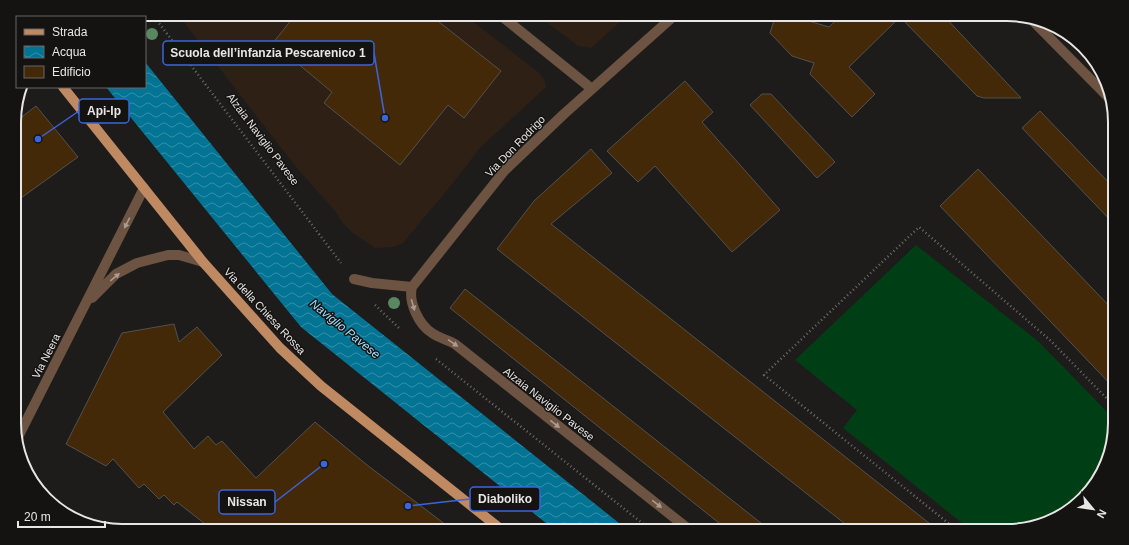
<svg xmlns="http://www.w3.org/2000/svg" width="1129" height="545" font-family="Arial,sans-serif">
	<defs>
		<pattern id="water-waves" width="16" height="10" patternUnits="userSpaceOnUse"><rect width="16" height="10" fill="#047495"/><path d="M0 5q4-4 8 0t8 0" fill="none" stroke="#358ea9"/></pattern>
	</defs>
	<rect width="100%" height="100%" fill="#1e1c1a"/>
	<path fill="#2e2015" d="M192 14H463L538 72 544 79 546 87 480 148 453 183 403 243 393 247 375 248 353 233 343 223 335 211 296 167 183 21Z
		M536 14H629L591 48 578 46Z"/>
	<path fill="#003e15" d="M916 245 1039 342 1115 420 1104 471 1067 513 1014 531H972L843 428 857 410 795 360Z"/>
	<path fill="url(#water-waves)" d="M145 62 332 294 629 531H556L301 327 106 87H145Z"/>
	<path fill="#432908" stroke="#53514e" d="M296 14H429L501 71 464 118 448 105 400 165 324 103 332 92 273 43Z
		M776 14H785L829 27 843 14H942L1021 98H984L977 96 900 17 849 67 875 94 852 117 810 74 814 63 792 56 770 33Z
		M685 81 713 112 702 122 780 210 732 252 655 166 638 182 607 151Z
		M762 94H771L835 162 817 178 750 105Z
		M36 106 78 157 14 203V123Z
		M1040 111 1114 188V224L1022 128Z
		M591 149 612 173 551 224 939 531H854L497 249 534 201Z
		M978 169 1115 312V389L940 206Z
		M465 289 771 531H729L450 308Z
		M174 324 179 342 197 327 222 355 163 412 194 449 208 436 216 445 222 441 256 478 315 422 367 465 454 531H214L177 502 174 505 164 495 159 499 144 484 139 488 113 459 106 466 66 444 122 333Z"/>
	<g fill="none" stroke-linecap="round" stroke-linejoin="round">
		<path stroke="#706e6c" stroke-width="2.5" stroke-dasharray="1 3" stroke-linecap="butt" d="M152 14 341 263
			M375 305 400 329
			M436 359 652 531
			M958 531 764 375 919 227 1051 341 1115 407"/>
		<path stroke="#6d5341" stroke-width="10" d="M499 14 592 89
			M676 14 564 114 505 170 412 287C408 302 419 325 432 333 439 338 448 340 455 344L691 531
			M1032 20 1112 101
			M354 279 372 283 412 287
			M92 298 116 274 137 263 168 255H179L203 262
			M16 441 144 188"/>
		<path stroke="#bf8962" stroke-width="10" d="M63 87 203 262 280 348 321 386 503 531"/>
	</g>
	<g fill="#598860">
		<circle cx="152" cy="34" r="6"/>
		<circle cx="394" cy="303" r="6"/>
	</g>
	<defs><path id="oneway-solid" d="M-6-.8H1V-3.2L6.5 0L1 3.2V.8H-6Z"/></defs>
	<g fill="#aa9c93">
		<use href="#oneway-solid" transform="translate(127 223) rotate(117)"/>
		<use href="#oneway-solid" transform="translate(115 277) rotate(-39)"/>
		<use href="#oneway-solid" transform="translate(413 305) rotate(74)"/>
		<use href="#oneway-solid" transform="translate(453 343) rotate(34)"/>
		<use href="#oneway-solid" transform="translate(555 424) rotate(38)"/>
		<use href="#oneway-solid" transform="translate(657 504) rotate(38)"/>
	</g>
	<g text-anchor="middle" dominant-baseline="central" stroke-width="3" stroke-linejoin="round" paint-order="stroke">
		<g font-size="11" fill="#e8e6e5" stroke="#151311">
			<text transform="translate(263 139) rotate(53)">Alzaia Naviglio Pavese</text>
			<text transform="translate(515 146) rotate(-46)">Via Don Rodrigo</text>
			<text transform="translate(265 311) rotate(47)">Via della Chiesa Rossa</text>
			<text transform="translate(46 356) rotate(-63)">Via Neera</text>
			<text transform="translate(549 404) rotate(38)">Alzaia Naviglio Pavese</text>
		</g>
		<g font-size="12" font-style="italic" fill="#9ddffc" stroke="#151311">
			<text transform="translate(345 329) rotate(39)">Naviglio Pavese</text>
		</g>
	</g>
	<path d="M0 0H1129V545H0ZM122 21H1007A101 101 0 0 1 1108 122V423A101 101 0 0 1 1007 524H122A101 101 0 0 1 21 423V122A101 101 0 0 1 122 21Z" fill="#151311" fill-rule="evenodd"/>
	<path fill="none" stroke="#e8e6e5" stroke-width="2" d="M122 21H1007A101 101 0 0 1 1108 122V423A101 101 0 0 1 1007 524H122A101 101 0 0 1 21 423V122A101 101 0 0 1 122 21Z"/>
	<path fill="none" stroke="#3b65da" stroke-width="1.5" d="M385 118L374 53M38 139L79 111M408 506L470 499M324 464L275 502"/>
	<g fill="#3b65da" stroke="#151311" stroke-width="1.5">
		<circle cx="385" cy="118" r="4"/>
		<circle cx="38" cy="139" r="4"/>
		<circle cx="408" cy="506" r="4"/>
		<circle cx="324" cy="464" r="4"/>
	</g>
	<g fill="#151311" stroke="#3b65da" stroke-width="1.5">
		<rect x="163" y="41" width="211" height="24" rx="4"/>
		<rect x="79" y="99" width="50" height="24" rx="4"/>
		<rect x="470" y="487" width="70" height="24" rx="4"/>
		<rect x="219" y="490" width="56" height="24" rx="4"/>
	</g>
	<g font-size="12" text-anchor="middle" font-weight="bold" fill="#e8e6e5">
		<text x="268" y="57">Scuola dell’infanzia Pescarenico 1</text>
		<text x="104" y="115">Api-Ip</text>
		<text x="505" y="503">Diaboliko</text>
		<text x="247" y="506">Nissan</text>
	</g>
	<rect x="16" y="16" width="130" height="72" fill="#151311" stroke="#696766"/>
	<rect x="24" y="29" width="20" height="6" fill="#bf8962" stroke="#696766"/>
	<text x="52" y="36" font-size="12" fill="#e8e6e5">Strada</text>
	<rect x="24" y="46" width="20" height="12" fill="url(#water-waves)" stroke="#696766"/>
	<text x="52" y="56" font-size="12" fill="#e8e6e5">Acqua</text>
	<rect x="24" y="66" width="20" height="12" fill="#432908" stroke="#696766"/>
	<text x="52" y="76" font-size="12" fill="#e8e6e5">Edificio</text>
	<g transform="translate(1093 509) rotate(119)" stroke="#151311" stroke-width="3" paint-order="stroke">
	<path d="M0-3L7 15L0 10L-7 15Z" fill="#e8e6e5"/>
	<text y="-6" font-size="11" font-weight="bold" text-anchor="middle" fill="#e8e6e5">N</text>
	</g>
	<path d="M18 521v6h87v-6" fill="none" stroke="#e8e6e5" stroke-width="2"/>
	<text x="24" y="521" font-size="12" fill="#e8e6e5" stroke="#151311" stroke-width="3" paint-order="stroke">20 m</text>
</svg>
